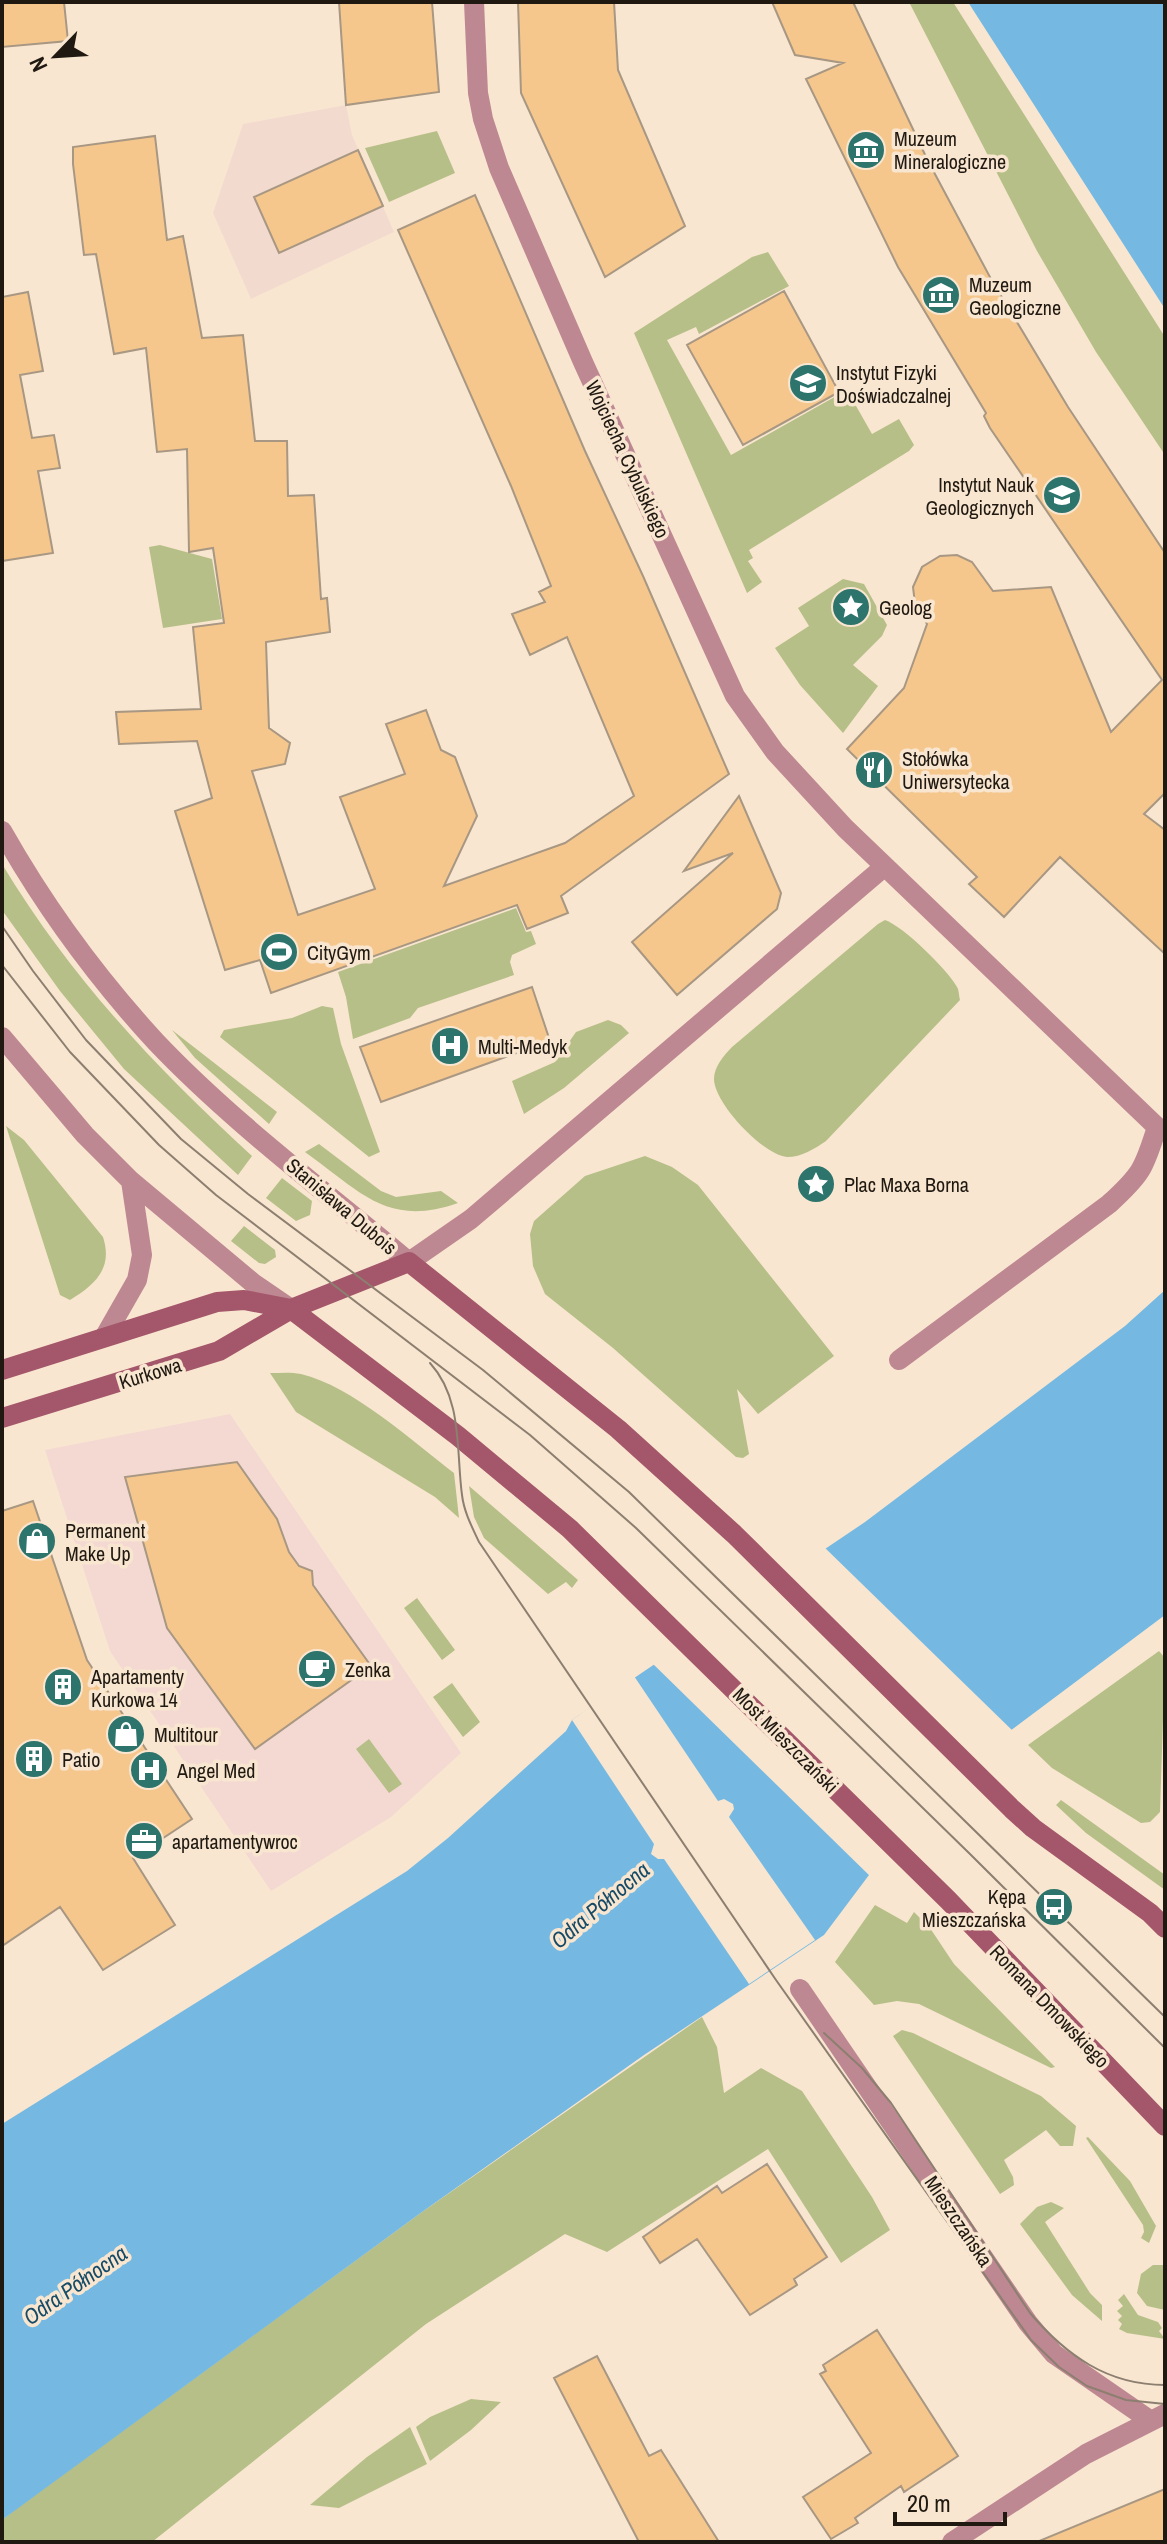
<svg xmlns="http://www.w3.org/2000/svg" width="1167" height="2544" font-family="'Archivo Narrow',sans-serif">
	<rect width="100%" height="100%" fill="#f9e6d0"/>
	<path fill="#f3d9d2" d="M230 1414 461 1753 391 1817 271 1891 110 1651 45 1450Z"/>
	<path fill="#f2dacf" d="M346 105 352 135 394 232 251 299 213 213 243 124Z"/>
	<path fill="#b6bf87" d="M909 2H953L1165 337V455L1096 352 1037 251Z
		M437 131 455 173 389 202 365 148Z
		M768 252 789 286 699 334 696 327 667 340 731 455 847 390 872 434 899 419 914 445 909 451 749 550 753 558 748 561 762 582 747 593 634 333 752 257Z
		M160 545 212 559 222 619 163 628 149 547Z
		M843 579 864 584 887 625 882 636 853 665 878 686 843 733 800 685 775 648 809 626 798 608Z
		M2 864C71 978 154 1066 252 1156L238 1175 124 1069 60 991 2 910Z
		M516 908 526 932 531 931 536 944 512 955 510 962 514 975 418 1008 410 1018 353 1039 346 997 338 972Z
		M885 920C903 926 948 970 957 987 959 990 959 996 960 1000L826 1141C814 1149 802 1157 787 1157 763 1155 714 1103 714 1079 714 1067 724 1055 732 1047L878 924Z
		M322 1006 333 1008 341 1044 380 1152 369 1157 220 1037 224 1030 292 1018Z
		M608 1020 621 1025 629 1033 564 1088 524 1114 512 1081 555 1062 576 1032Z
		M172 1030 277 1112 269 1124 195 1058Z
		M6 1126 24 1140 103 1237C113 1268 96 1284 70 1300L60 1295Z
		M319 1144 381 1191 396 1197 441 1191 458 1203C387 1228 360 1191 305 1152Z
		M645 1156 672 1167 698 1185 834 1356 758 1414 737 1389 749 1454 743 1458 736 1457 613 1348 545 1294 533 1266 530 1234 534 1221 585 1176Z
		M282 1178 312 1201 310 1215 296 1221 266 1198Z
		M244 1226 275 1250 276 1257 265 1264 259 1263 231 1241Z
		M270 1373C280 1373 291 1372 301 1374 352 1386 412 1441 454 1473L459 1518 435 1497 296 1412Z
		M469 1486 578 1580 572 1588 566 1582 548 1594 484 1538 474 1517Z
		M417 1598 455 1650 442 1660 404 1608Z
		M1159 1651 1165 1658 1160 1812 1150 1822 1141 1823 1052 1768 1028 1745Z
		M452 1683 480 1722 463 1737 433 1697Z
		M369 1739 402 1784 389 1793 356 1749Z
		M1061 1800 1165 1875V1890L1086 1833 1056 1805Z
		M875 1905 907 1923 914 1912 930 1928 954 1964 1055 2067 1051 2068 919 2004 897 2001 874 2005 835 1962Z
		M702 2017 717 2047 724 2093 761 2068 802 2091 872 2197 890 2230 841 2263 768 2149 607 2252 565 2234 426 2324 152 2542H2V2520L20 2506 422 2212Z
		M902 2030 913 2033 1041 2096 1076 2126 1073 2146H1060L1046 2130 1004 2160 1013 2177 1014 2185 1000 2194 893 2036Z
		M1088 2137 1130 2181 1156 2226 1149 2243 1141 2238 1144 2232 1143 2225 1086 2138Z
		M1051 2202 1064 2208 1045 2222 1090 2293 1102 2305V2321L1072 2295 1020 2224 1037 2207Z
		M1153 2265H1165V2310L1147 2306 1137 2293 1141 2274Z
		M1124 2294 1138 2315 1158 2322 1162 2328 1159 2331 1165 2339 1127 2333 1119 2329 1122 2324 1118 2320 1122 2316 1117 2311 1123 2306 1118 2300Z
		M471 2399 501 2402 471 2430 430 2461 416 2427 430 2417Z
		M410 2427 427 2464 339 2508 310 2505 367 2457Z"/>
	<path fill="#75b9e2" d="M968 2H1165V309Z
		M1165 1290V1615L998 1740 869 1875 824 1935 644 2055 422 2212 2 2520V2124L407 1871 448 1838 566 1731 572 1720 865 1522 1125 1326Z"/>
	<path fill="#f9e6d0" d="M822 1545 1015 1733 1001 1743 872 1878 650 1661Z
		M634 1676 718 1801 724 1799 733 1804 734 1809 729 1817 815 1940 749 1984 664 1859H658L651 1854 654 1844 572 1720Z"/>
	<path fill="#f5c78d" stroke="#a89783" stroke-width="2" d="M2 2H64L68 41 2 47Z
		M339 2H432L439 92 346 105Z
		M518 2H614L618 70 685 226 605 277 521 93Z
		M772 2H853L928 161 991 279 1068 407 1165 553V793L1144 814 1165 830V954L1060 857 1004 917 969 884 977 877 847 749 904 688 927 624 915 604 913 587 922 567 940 556 957 555 972 562 993 591 1051 587 1111 732 1162 680 990 428 984 416 986 413 898 267 806 79 843 63 795 55Z
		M155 136 167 240 183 236 202 338 243 335 255 441H287L288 496 314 495 321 599 327 598 330 632 266 642 269 728 290 743 285 764 252 771 298 915 375 889 340 797 405 774 386 724 426 710 441 750 455 757 477 816 444 886 565 843 634 796 567 637 530 655 512 614 545 602 539 592 551 586 511 486 398 230 475 195 585 451 643 576 729 774 561 896 568 913 527 929 517 905 271 993 260 960 225 970 175 811 212 798 197 741 119 744 116 712 201 709 193 627 224 623 213 548 189 552 187 449 157 452 146 348 114 354 96 254 84 255 73 164V147Z
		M358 150 383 206 279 253 254 197Z
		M784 291 839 392 743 445 687 345Z
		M28 292 43 371 20 375 32 438 54 435 60 468 38 471 53 553 2 561V297Z
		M739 796 781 893 777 909 677 995 632 942 733 853 684 871Z
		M532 987 550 1041 381 1102 360 1047Z
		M237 1462 277 1519 289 1552 299 1566 312 1571 313 1585 371 1666 255 1749 167 1628 125 1477Z
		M33 1501 87 1660 192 1819 133 1858 175 1925 103 1970 60 1907 2 1946V1511Z
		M767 2164 827 2257 794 2279 797 2285 750 2315 697 2239 660 2263 643 2237 717 2186 722 2193Z
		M877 2330 958 2456 904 2492 901 2486 855 2518 858 2523 831 2539 803 2497 871 2453 820 2374 826 2371 823 2365Z
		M597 2356 649 2456 661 2450 719 2542H639L554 2378Z
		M1165 2489V2542H1040L1039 2541Z"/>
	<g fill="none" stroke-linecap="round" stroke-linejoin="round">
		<path stroke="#be8893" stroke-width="20" d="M474 2 478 93 483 119 499 168 583 362 735 696 775 752 845 828 1157 1127C1144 1169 1141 1175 1109 1204L899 1360
			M409 1262 471 1219 884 867
			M800 1989 1028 2323 1054 2354 1151 2421
			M952 2542 1086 2454 1165 2414"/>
		<path stroke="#be8893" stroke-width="20" d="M2 831C45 907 97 978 156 1042 233 1123 324 1190 409 1262
			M2 1037 85 1135 131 1181 253 1283 291 1309
			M105 1336 137 1280 142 1255 131 1181"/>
		<path stroke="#a4576a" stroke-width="20" d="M2 1370 217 1302 244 1300 291 1309 458 1436 570 1529 948 1900 1165 2126
			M2 1418 219 1351 291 1309 409 1262 618 1429 734 1534 1012 1809 1033 1828 1150 1913 1165 1928"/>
		<path stroke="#8c7f70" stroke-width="2" d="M2 926 33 971 86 1040 181 1139 248 1194 483 1370 629 1492 1165 2017
			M2 965 70 1052 159 1145 216 1195 530 1435 636 1528 970 1854 1165 2048
			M430 1363C463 1399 456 1451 462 1495 464 1512 472 1527 479 1542L776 1980 1031 2340 1059 2367 1087 2386 1126 2400 1165 2404
			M824 2033 862 2068 891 2103 1030 2313C1066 2355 1107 2385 1165 2385"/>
	</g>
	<defs>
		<symbol id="museum-disc" viewBox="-11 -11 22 22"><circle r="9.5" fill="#2c746c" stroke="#f9e6d0"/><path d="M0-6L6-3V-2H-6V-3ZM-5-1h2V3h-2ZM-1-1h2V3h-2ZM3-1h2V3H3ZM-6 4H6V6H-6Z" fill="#fff"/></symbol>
		<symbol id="university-disc" viewBox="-11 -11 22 22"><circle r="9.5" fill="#2c746c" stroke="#f9e6d0"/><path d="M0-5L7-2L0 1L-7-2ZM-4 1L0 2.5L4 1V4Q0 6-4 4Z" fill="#fff"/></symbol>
		<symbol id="sight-disc" viewBox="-11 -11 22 22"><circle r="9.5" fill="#2c746c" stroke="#f9e6d0"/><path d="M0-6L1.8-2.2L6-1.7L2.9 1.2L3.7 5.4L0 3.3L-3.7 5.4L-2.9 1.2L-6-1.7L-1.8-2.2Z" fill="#fff"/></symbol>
		<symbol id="restaurant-disc" viewBox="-11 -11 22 22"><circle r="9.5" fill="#2c746c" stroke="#f9e6d0"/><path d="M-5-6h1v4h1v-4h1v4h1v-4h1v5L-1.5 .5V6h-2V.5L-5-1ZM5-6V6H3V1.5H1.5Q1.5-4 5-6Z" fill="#fff"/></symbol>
		<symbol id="stadium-disc" viewBox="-11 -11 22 22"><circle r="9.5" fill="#2c746c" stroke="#f9e6d0"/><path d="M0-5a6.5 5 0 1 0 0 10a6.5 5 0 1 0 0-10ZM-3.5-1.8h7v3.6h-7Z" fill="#fff"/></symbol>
		<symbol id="hospital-disc" viewBox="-11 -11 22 22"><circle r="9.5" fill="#2c746c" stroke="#f9e6d0"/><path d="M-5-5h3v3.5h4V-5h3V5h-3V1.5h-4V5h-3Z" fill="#fff"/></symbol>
		<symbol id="shop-disc" viewBox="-11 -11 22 22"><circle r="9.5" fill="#2c746c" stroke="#f9e6d0"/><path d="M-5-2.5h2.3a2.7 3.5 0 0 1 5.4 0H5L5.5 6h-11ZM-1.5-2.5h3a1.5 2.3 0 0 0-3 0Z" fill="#fff"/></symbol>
		<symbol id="cafe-disc" viewBox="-11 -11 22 22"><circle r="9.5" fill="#2c746c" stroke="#f9e6d0"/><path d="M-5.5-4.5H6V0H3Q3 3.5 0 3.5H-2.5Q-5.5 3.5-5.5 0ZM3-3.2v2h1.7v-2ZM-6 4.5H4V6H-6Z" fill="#fff"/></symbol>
		<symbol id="building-disc" viewBox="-11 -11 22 22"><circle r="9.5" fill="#2c746c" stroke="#f9e6d0"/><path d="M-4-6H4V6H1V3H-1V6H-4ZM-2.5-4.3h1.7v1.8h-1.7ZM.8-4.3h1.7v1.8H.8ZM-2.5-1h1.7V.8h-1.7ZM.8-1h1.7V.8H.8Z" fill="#fff"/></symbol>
		<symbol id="office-disc" viewBox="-11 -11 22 22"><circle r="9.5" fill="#2c746c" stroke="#f9e6d0"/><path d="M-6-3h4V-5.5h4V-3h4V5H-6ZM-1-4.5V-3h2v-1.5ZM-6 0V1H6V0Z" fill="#fff"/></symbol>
		<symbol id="bus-disc" viewBox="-11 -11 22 22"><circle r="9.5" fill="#2c746c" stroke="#f9e6d0"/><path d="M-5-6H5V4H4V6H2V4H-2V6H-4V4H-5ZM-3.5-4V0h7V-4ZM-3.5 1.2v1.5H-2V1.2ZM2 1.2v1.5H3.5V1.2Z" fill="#fff"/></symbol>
	</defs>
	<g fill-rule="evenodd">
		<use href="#museum-disc" x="844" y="128" width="44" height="44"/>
		<use href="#museum-disc" x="919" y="273" width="44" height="44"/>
		<use href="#university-disc" x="786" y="361" width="44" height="44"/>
		<use href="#university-disc" x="1040" y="473" width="44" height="44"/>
		<use href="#sight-disc" x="829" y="585" width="44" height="44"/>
		<use href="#restaurant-disc" x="852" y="748" width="44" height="44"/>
		<use href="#stadium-disc" x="257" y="930" width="44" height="44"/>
		<use href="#hospital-disc" x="428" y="1024" width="44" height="44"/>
		<use href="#sight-disc" x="794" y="1162" width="44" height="44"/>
		<use href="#shop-disc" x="15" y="1519" width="44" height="44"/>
		<use href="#cafe-disc" x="295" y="1647" width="44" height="44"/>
		<use href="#building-disc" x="41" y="1665" width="44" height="44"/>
		<use href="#shop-disc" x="104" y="1712" width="44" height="44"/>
		<use href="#building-disc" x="12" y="1737" width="44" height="44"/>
		<use href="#hospital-disc" x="127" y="1748" width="44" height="44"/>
		<use href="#office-disc" x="122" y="1819" width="44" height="44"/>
		<use href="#bus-disc" x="1032" y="1885" width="44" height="44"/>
	</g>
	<g text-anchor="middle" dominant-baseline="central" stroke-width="7" stroke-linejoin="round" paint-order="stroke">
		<g font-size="20" fill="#1f1911" stroke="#f9e6d0" text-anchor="start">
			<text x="894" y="138">Muzeum<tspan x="894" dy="23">Mineralogiczne</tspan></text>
			<text x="969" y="284">Muzeum<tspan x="969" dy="23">Geologiczne</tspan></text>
			<text x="836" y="372">Instytut Fizyki<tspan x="836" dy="23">Doświadczalnej</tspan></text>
			<text x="1034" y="484" text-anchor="end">Instytut Nauk<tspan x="1034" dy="23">Geologicznych</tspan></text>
			<text x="879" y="607">Geolog</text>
			<text x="902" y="758">Stołówka<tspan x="902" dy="23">Uniwersytecka</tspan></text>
			<text x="307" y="952">CityGym</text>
			<text x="478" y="1046">Multi-Medyk</text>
			<text x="844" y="1184">Plac Maxa Borna</text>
			<text x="65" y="1530">Permanent<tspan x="65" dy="23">Make Up</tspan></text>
			<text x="345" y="1669">Zenka</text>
			<text x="91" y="1676">Apartamenty<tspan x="91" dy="23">Kurkowa 14</tspan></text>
			<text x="154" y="1734">Multitour</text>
			<text x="62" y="1759">Patio</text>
			<text x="177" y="1770">Angel Med</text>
			<text x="172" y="1841">apartamentywroc</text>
			<text x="1026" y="1896" text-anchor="end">Kępa<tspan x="1026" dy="23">Mieszczańska</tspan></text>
		</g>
		<g font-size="20" fill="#1f1911" stroke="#f9e6d0">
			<text transform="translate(628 459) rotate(65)">Wojciecha Cybulskiego</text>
			<text transform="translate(342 1206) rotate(40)">Stanisława Dubois</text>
			<text transform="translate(150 1373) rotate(-17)">Kurkowa</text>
			<text transform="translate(786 1740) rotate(45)">Most Mieszczański</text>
			<text transform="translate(1050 2006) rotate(46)">Romana Dmowskiego</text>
			<text transform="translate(959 2221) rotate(56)">Mieszczańska</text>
		</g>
		<g font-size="22" font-style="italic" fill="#164b68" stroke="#f9e6d0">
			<text transform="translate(600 1905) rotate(-40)">Odra Północna</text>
			<text transform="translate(75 2285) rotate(-35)">Odra Północna</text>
		</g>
	</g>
	<rect width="1167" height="2544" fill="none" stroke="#1f1911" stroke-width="8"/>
	<g transform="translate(56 56) rotate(245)" stroke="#f9e6d0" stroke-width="6" paint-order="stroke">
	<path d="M0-6L14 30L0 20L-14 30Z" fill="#1f1911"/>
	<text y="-12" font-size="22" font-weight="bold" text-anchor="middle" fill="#1f1911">N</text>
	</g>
	<path d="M895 2512v12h110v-12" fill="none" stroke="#1f1911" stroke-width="4"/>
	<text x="907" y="2512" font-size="24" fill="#1f1911" stroke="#f9e6d0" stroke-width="6" paint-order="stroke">20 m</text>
</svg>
